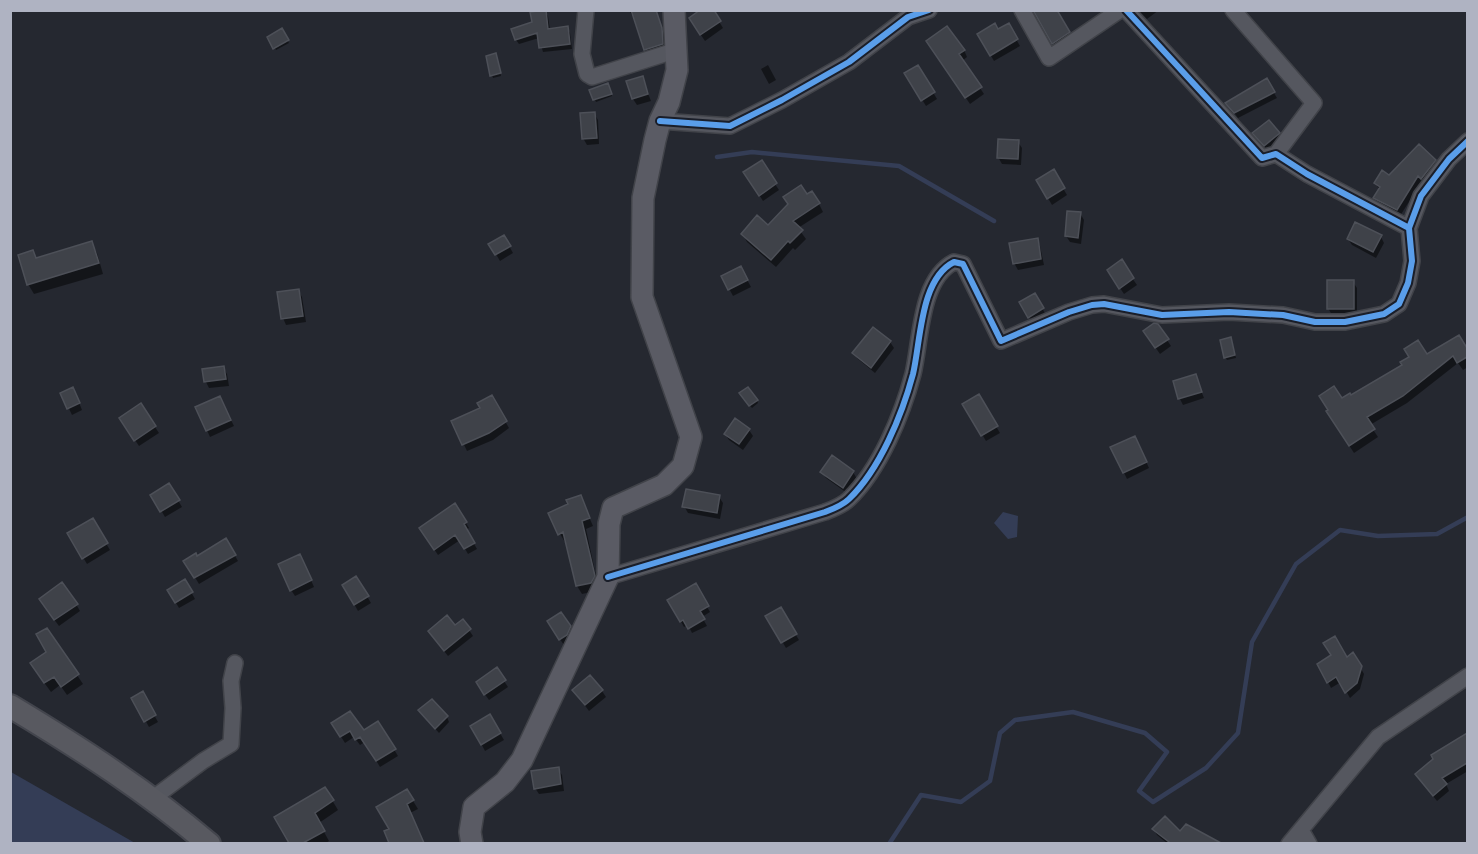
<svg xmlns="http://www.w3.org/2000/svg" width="1478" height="854" font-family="'Asap Condensed',sans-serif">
	<rect width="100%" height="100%" fill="#252830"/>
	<path fill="#343d56" d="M1003 512 1018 516 1017 537 1008 539 994 523Z
		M10 772H11L135 843H11Z"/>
	<path fill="#0007" d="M629 10H649L657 15 665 36 666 51 649 56 637 24Z
		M712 10 723 28 705 41 694 25Z
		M1055 10 1072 39 1057 49 1036 11Z
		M1138 10H1159L1147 19Z
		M545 11 548 16 550 30 567 28 570 33 572 49 543 52 539 38 519 44 516 40Z
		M1008 25 1020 46 994 61 979 35 998 31Z
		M282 31 289 43 276 50 269 38Z
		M932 48 964 50 967 57 962 61 984 94 970 104Z
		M497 58 501 76 493 78 492 75Z
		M768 65 776 80 769 84 761 69Z
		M918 67 937 99 926 106 906 74Z
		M642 78 651 101 637 105 633 99Z
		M1266 80 1277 98 1238 118 1227 103Z
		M609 87 612 96 596 102 591 91Z
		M594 113 598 120 599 144 587 145 583 138Z
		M1254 133 1278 134 1281 141 1268 151Z
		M1018 142 1022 148 1021 165 1002 164 998 157Z
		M1435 161 1438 167 1425 184 1422 181 1400 216 1379 204 1375 198 1380 190 1375 183Z
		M761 163 779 190 763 201 749 179Z
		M1053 171 1067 195 1052 205 1038 181Z
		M807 196 819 204 823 212 798 228 806 239 795 250 793 248 776 267 747 242 743 234 768 227Z
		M1080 213 1084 220 1081 244 1070 242 1066 236Z
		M504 237 513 253 500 261 490 244Z
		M1381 237 1384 243 1376 258 1352 245 1348 239Z
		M1037 239 1040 246 1044 265 1018 270 1014 263Z
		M91 243 97 253 103 274 34 294 28 284 37 259Z
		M1121 262 1137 285 1124 294 1112 276Z
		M744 274 751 287 733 296 723 277Z
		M1353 282 1357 288V315H1332L1328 308Z
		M298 290 302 297 306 322 286 325 283 318Z
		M1035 295 1046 315 1033 323 1021 303Z
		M873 329 890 342 894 348 875 373 858 359 854 353Z
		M1148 337 1167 340 1171 346 1160 354Z
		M1459 337 1468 351V367L1463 370 1458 363 1407 403 1370 425 1378 437 1354 453 1332 419 1342 400 1351 397 1404 366 1410 357 1426 356Z
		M1232 341 1236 358 1227 360 1225 357Z
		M223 368 227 374 229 386 209 388 206 382Z
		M1195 376 1204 398 1183 405 1180 399Z
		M62 394 76 395 82 410 72 415Z
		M742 396 757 400 758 403 752 408Z
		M978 396 1000 433 986 441 964 404Z
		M491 397 509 428 493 440 467 451 453 422 482 409Z
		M223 404 234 426 210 437 197 408Z
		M125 425 155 427 159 433 139 446Z
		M749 430 753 436 743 450 729 440 725 434Z
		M1138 444 1149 468 1127 479 1112 448Z
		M833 457 853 472 857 479 847 493 826 478 822 472Z
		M169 485 182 507 165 517 152 495Z
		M580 496 593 526 586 529 598 585 596 591 582 594 577 586 567 541 565 542 560 534Z
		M719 497 723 503 720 519 688 513 684 506Z
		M455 505 469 528 466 530 477 549 468 554 460 540 438 555 424 534Z
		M92 520 110 550 87 564 69 534Z
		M226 540 238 561 199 584 185 561 197 558Z
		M303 562 314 587 295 596 291 590Z
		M356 578 371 603 358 611 344 586Z
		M185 581 195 599 179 608 169 591Z
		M695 586 710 612 702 617 707 626 692 633 688 625 684 627 669 600Z
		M76 604 80 611 59 626 44 606Z
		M780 609 799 640 786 648 767 616Z
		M570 627 574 633 570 641 564 645 552 628Z
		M469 630 473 636 448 656 433 637Z
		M1353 654 1364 674 1360 689 1350 698 1341 682 1331 688 1319 664 1346 659Z
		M37 673 77 675 83 684 67 695 60 685 51 692Z
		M504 681 508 687 489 700 481 689Z
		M574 691H602L606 697 589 711Z
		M142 693 158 722 149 727 133 698Z
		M423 715 447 717 449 722 439 733Z
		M490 716 504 740 485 751 472 726Z
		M378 723 398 756 380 767 365 742 360 745 354 737 345 743 333 724 363 732Z
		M1468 732V771L1446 784 1449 791 1437 801 1421 781Z
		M558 769 562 775 564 791 539 794 535 788Z
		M407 791 418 809 410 813 423 844H390L386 832 391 830Z
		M332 800 338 810 319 823 329 841 324 844H291L276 818Z
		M1154 830 1208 838 1211 844H1168L1157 835Z"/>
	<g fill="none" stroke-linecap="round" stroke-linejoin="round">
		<path stroke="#343d56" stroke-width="4.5" d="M717 157 752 152 899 166 994 221
			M889 844 921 795 961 802 990 781 1000 733 1015 720 1073 712 1145 733 1167 752 1139 791 1153 802 1206 768 1238 733 1252 642 1296 564 1340 530 1378 536 1437 534 1468 517"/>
	</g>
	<path fill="#3f4249" stroke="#4d5058" stroke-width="1.5" d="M546 10 548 29 568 26 570 44 539 48 537 33 515 40 511 29 532 22 530 12Z
		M631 10H656L662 28 663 44 644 50Z
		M700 10H714L721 21 700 35 689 18Z
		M1033 10H1057L1070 32 1052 44Z
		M995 23 998 29 1009 23 1018 39 990 56 977 34Z
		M947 26 965 50 959 54 982 87 965 98 926 41Z
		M282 28 289 40 273 49 267 37Z
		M496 53 501 73 490 76 486 56Z
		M918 65 935 92 921 101 904 73Z
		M643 76 648 94 632 99 626 81Z
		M1267 78 1275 92 1234 113 1225 103Z
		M608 83 612 94 593 100 589 90Z
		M595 112 597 138 582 139 580 113Z
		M1269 120 1280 133 1264 146 1252 133Z
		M998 139 1019 140 1018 159 997 158Z
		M1419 144 1436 160 1421 179 1418 176 1397 210 1373 198 1380 187 1374 183 1382 170 1389 175Z
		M762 160 777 183 759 196 743 172Z
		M1054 169 1065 188 1047 199 1036 180Z
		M801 185 807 194 812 191 820 203 793 221 803 230 790 243 788 241 771 260 741 234 757 215 768 225 788 204 783 197Z
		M1067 211 1081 212 1078 238 1065 236Z
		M1355 222 1382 235 1373 252 1347 239Z
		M504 235 511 246 495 255 488 244Z
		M1038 238 1041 259 1013 264 1009 243Z
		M92 241 99 263 27 285 18 255 33 250 36 258Z
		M1122 259 1134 278 1119 289 1107 270Z
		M741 266 748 280 728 290 721 276Z
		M1327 280H1354V309H1327Z
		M299 289 303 316 281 319 277 292Z
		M1035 293 1044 308 1028 318 1019 302Z
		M1154 323 1158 324 1169 339 1155 348 1143 331Z
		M873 327 891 341 871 368 852 353Z
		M1459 335 1467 348V357L1457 363 1453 356 1403 396 1367 417 1375 429 1349 446 1326 411 1328 410 1319 396 1334 386 1342 398 1350 393 1351 395 1402 365 1400 362 1409 357 1404 349 1418 340 1427 354Z
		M1231 337 1235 355 1224 358 1220 340Z
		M224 366 226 379 204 382 202 369Z
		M1196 374 1202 392 1178 399 1173 381Z
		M73 387 80 403 67 409 60 393Z
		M748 387 758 400 749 406 739 393Z
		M979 394 998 426 981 436 962 404Z
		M492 395 507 421 489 433 462 445 451 421 480 408 477 403Z
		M220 396 231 420 206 431 195 407Z
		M141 403 156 426 134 441 119 418Z
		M735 418 750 429 739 444 724 434Z
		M1135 436 1147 462 1123 473 1110 447Z
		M832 455 854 471 843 488 820 472Z
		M169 483 180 500 160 512 150 495Z
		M686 489 720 495 717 513 682 507Z
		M581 495 590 518 582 521 595 576 591 583 576 586 563 532 558 535 548 513 568 504 566 500Z
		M455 503 467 522 464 524 475 543 464 549 455 535 434 550 419 528Z
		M93 518 108 543 82 559 67 533Z
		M226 538 236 555 194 578 183 561 196 553 197 556Z
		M300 554 312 580 290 591 278 564Z
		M356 576 369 596 354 605 342 585Z
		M185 579 193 592 175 603 167 590Z
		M62 582 78 604 54 620 39 599Z
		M696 583 709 606 700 611 705 619 688 629 683 620 680 622 667 600Z
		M781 607 797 634 781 643 765 616Z
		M561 612 571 626 567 635 559 640 547 621Z
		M447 615 455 625 463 619 471 629 444 651 428 631Z
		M47 628 79 674 61 687 54 677 44 683 30 663 46 652 36 634Z
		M1335 636 1347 657 1353 652 1362 666 1357 683 1345 693 1336 677 1327 683 1317 664 1331 655 1323 643Z
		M497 667 506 680 484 695 476 682Z
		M590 675 603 690 585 705 572 690Z
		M143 691 156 715 144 722 131 698Z
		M432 699 448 716 435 729 418 710Z
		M350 711 364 730 378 721 396 749 376 761 360 737 355 740 350 731 340 737 331 723Z
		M490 714 501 733 481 745 470 726Z
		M1467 733V763L1442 778 1447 784 1433 796 1415 774 1433 759 1431 755Z
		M559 767 561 784 534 789 531 771Z
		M325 787 334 800 315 813 325 831 303 843H289L274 817Z
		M407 789 414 800 407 804 424 843H389L384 831 389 829 376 807Z
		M1165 816 1180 831 1186 824 1221 843H1168L1169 842 1152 829Z"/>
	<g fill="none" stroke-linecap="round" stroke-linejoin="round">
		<defs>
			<path id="street" d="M586 10 582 54 587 74 592 77 677 50
				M1022 10 1049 58 1120 10
				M1126 10 1262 158 1276 154 1307 174 1409 228
				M1233 10 1314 103 1276 154
				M660 121 730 126 782 100 849 62 908 17 929 10
				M608 577 825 512C833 509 843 505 849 499 880 469 902 415 913 374 921 340 920 279 954 262L963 264 1001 341 1069 312 1092 305 1104 304 1162 315 1229 312 1283 315 1315 322H1345L1384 314 1399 304 1408 283 1412 261 1409 228 1421 196 1449 159 1468 141
				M152 799 203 761 231 744 233 708 231 681 235 663
				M1301 830 1309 844
				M1289 844 1378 737 1468 676"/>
			<path id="secondary" d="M472 844 470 832 474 807 505 782 522 760 608 577 609 524 613 508 664 485 683 466 691 437 642 297 643 198 655 140 660 121 669 102 677 70 674 10"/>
			<path id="primary" d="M10 706C80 748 148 792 209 844"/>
		</defs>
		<use href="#street" stroke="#414349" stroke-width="18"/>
		<use href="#secondary" stroke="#414349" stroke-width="24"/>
		<use href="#primary" stroke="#43454d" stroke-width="26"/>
		<use href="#street" stroke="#55575f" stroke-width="15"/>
		<use href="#secondary" stroke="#5a5b64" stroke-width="21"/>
		<use href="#primary" stroke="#585960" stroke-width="22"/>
		<defs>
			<path id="cycleway" d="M1126 10 1262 158 1276 154 1307 174 1409 228
				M660 121 730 126 782 100 849 62 908 17 929 10
				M608 577 825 512C833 509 843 505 849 499 880 469 902 415 913 374 921 340 920 279 954 262L963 264 1001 341 1069 312 1092 305 1104 304 1162 315 1229 312 1283 315 1315 322H1345L1384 314 1399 304 1408 283 1412 261 1409 228 1421 196 1449 159 1468 141"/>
		</defs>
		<use href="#cycleway" stroke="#1a1e29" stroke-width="10"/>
		<use href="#cycleway" stroke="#5a9eea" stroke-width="6"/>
	</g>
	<rect width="1478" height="854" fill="none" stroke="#afb3c2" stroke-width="24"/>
</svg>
